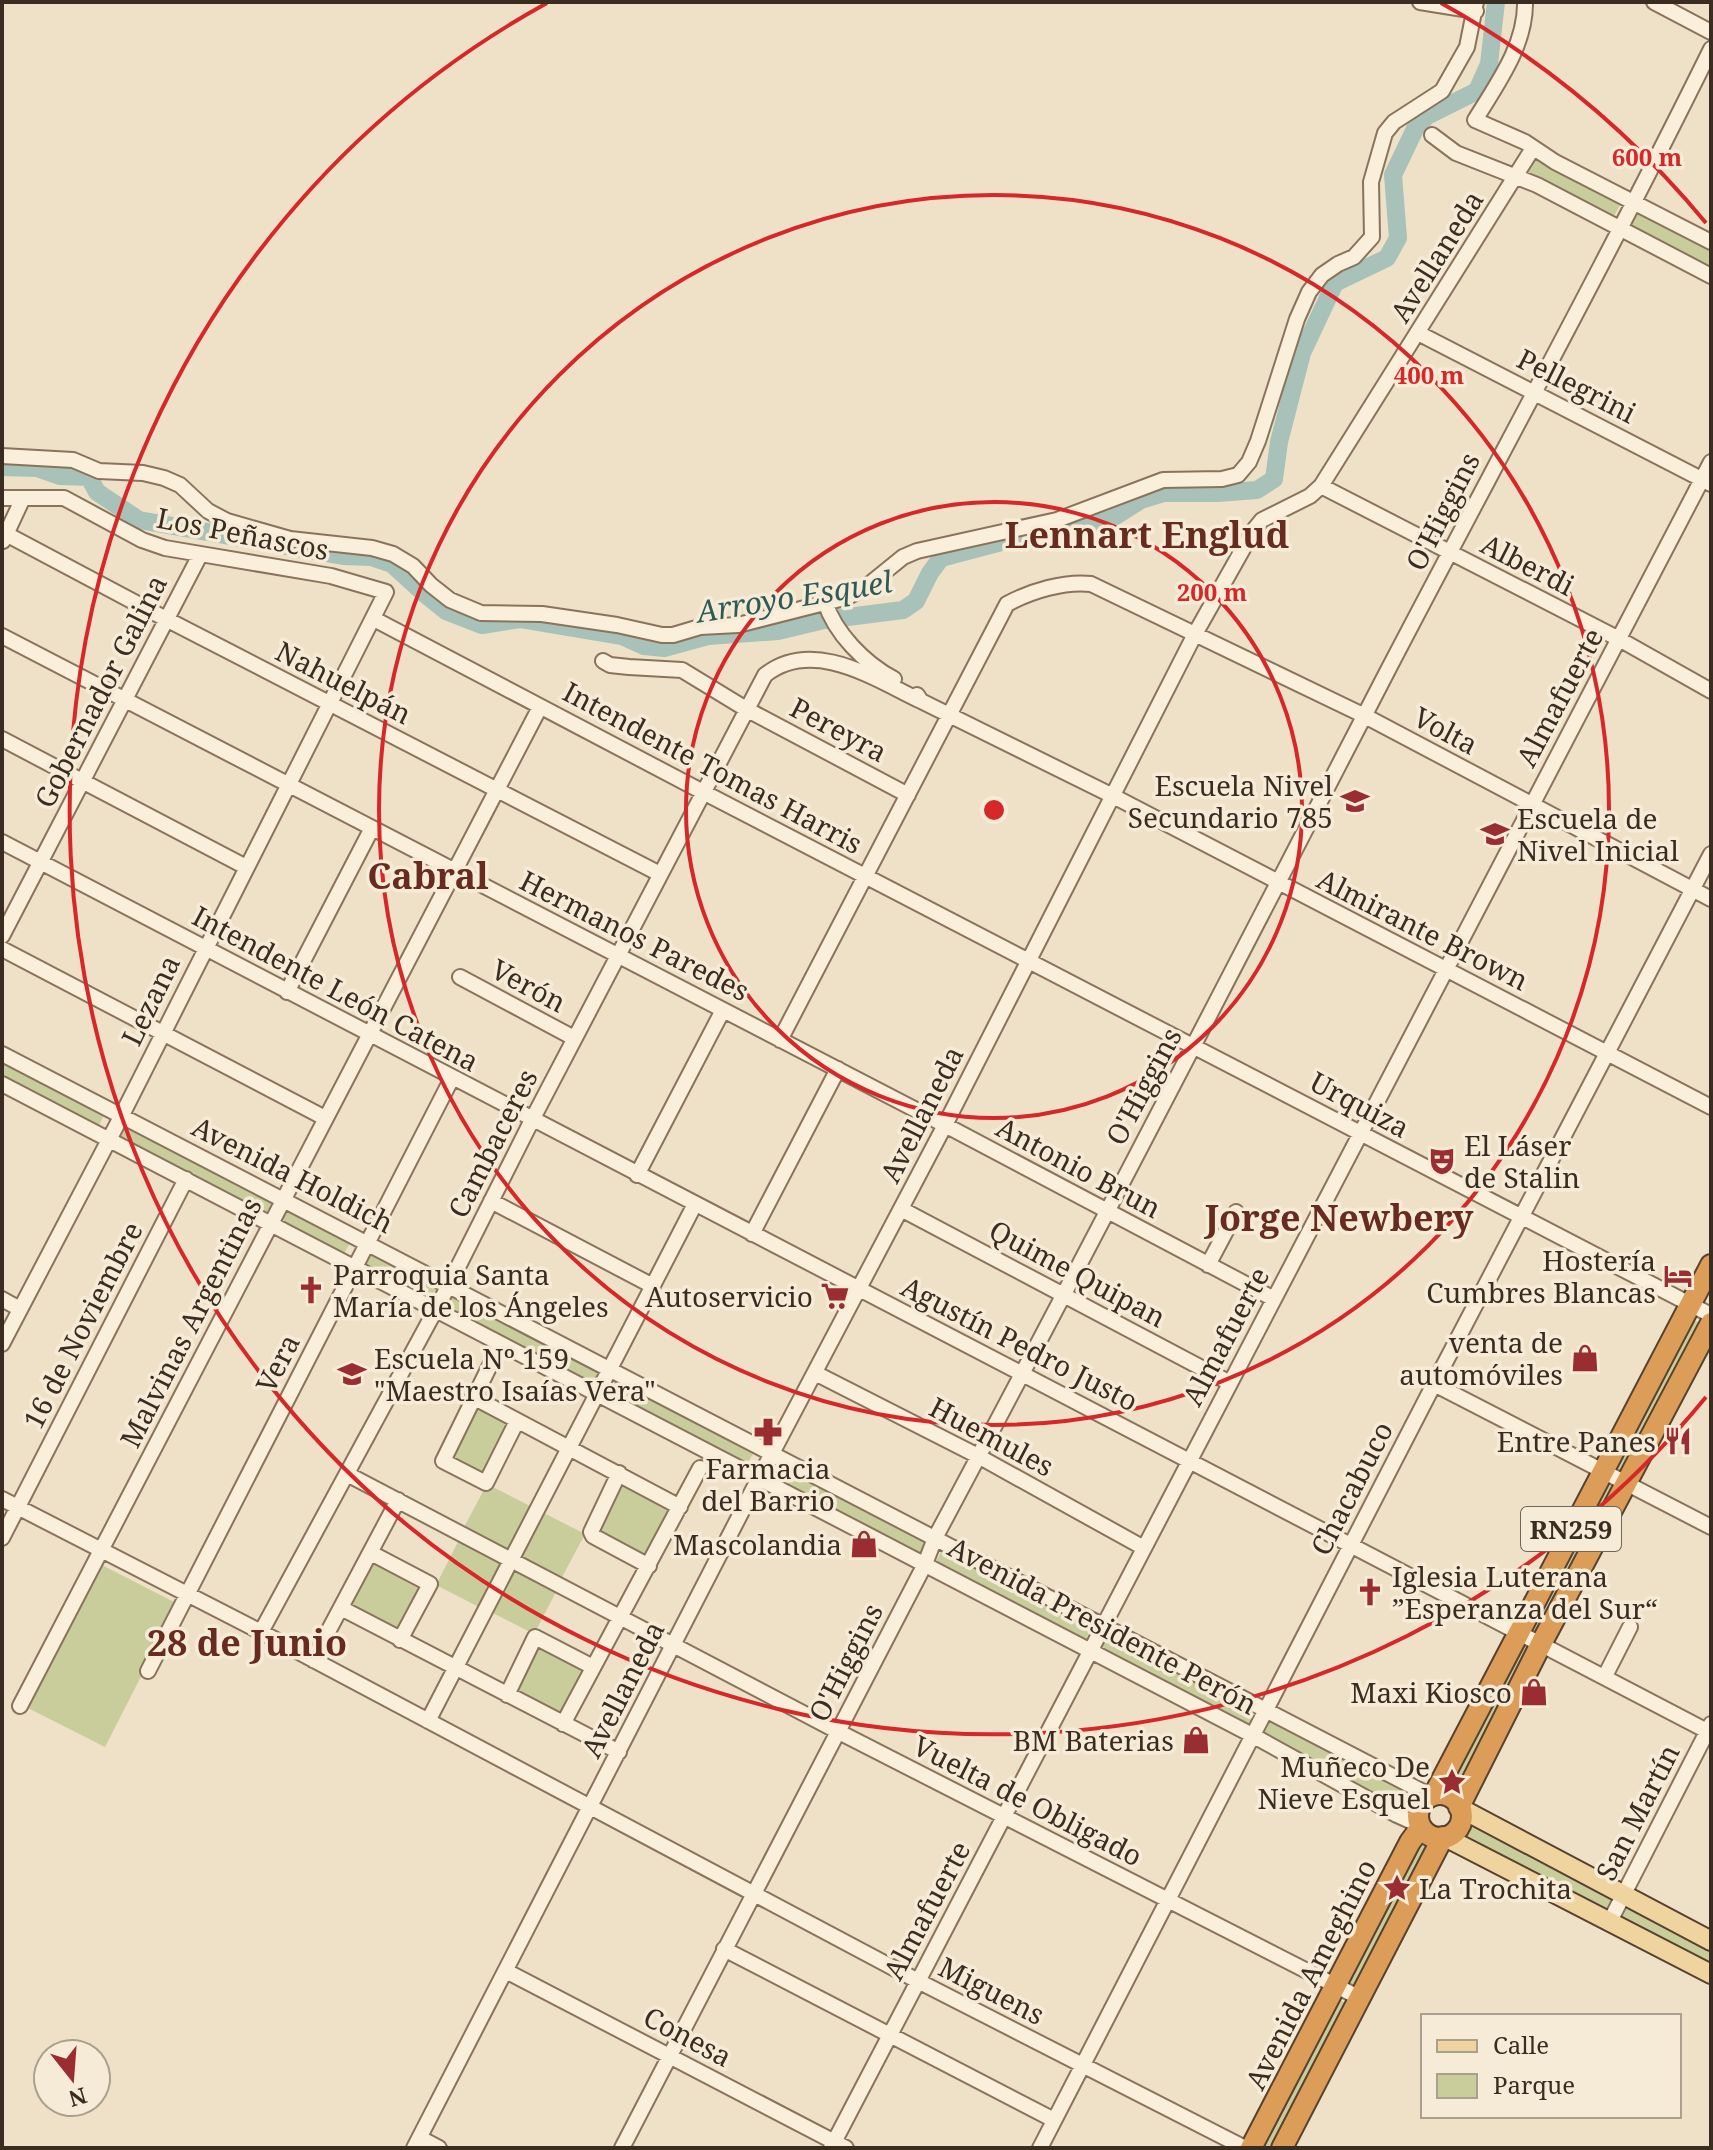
<svg xmlns="http://www.w3.org/2000/svg" width="1713" height="2150" font-family="'Noto Serif',serif">
	<rect width="100%" height="100%" fill="#eee1c7"/>
	<path fill="#c9cd9b" d="M1535 158 1621 203 1613 218 1527 174Z
		M1638 210 1711 248V267L1630 226Z
		M2 1059 105 1112 98 1128 2 1079Z
		M125 1122 275 1199 266 1215 117 1138Z
		M286 1204 352 1239 344 1254 278 1220Z
		M372 1251 438 1285 430 1301 364 1266Z
		M450 1292 601 1368 593 1384 442 1307Z
		M1690 1319 1702 1324 1626 1474 1614 1469Z
		M616 1380 754 1452 746 1466 609 1394Z
		M477 1404 510 1421 481 1475 448 1457Z
		M779 1464 929 1541 921 1556 771 1480Z
		M1604 1479 1616 1485 1540 1635 1528 1629Z
		M620 1481 670 1507 644 1557 594 1532Z
		M487 1484 530 1506 506 1551 463 1529Z
		M542 1512 585 1534 561 1579 519 1557Z
		M459 1540 502 1562 479 1607 436 1585Z
		M943 1548 1093 1625 1085 1641 935 1564Z
		M96 1562 178 1604 105 1747 22 1705Z
		M371 1563 418 1588 395 1630 348 1605Z
		M515 1568 557 1590 534 1634 491 1612Z
		M1106 1634 1256 1711 1248 1726 1097 1650Z
		M1520 1639 1532 1645 1456 1795 1444 1789Z
		M537 1647 584 1672 561 1713 514 1689Z
		M1268 1720 1418 1796 1410 1812 1260 1735Z
		M1466 1820 1616 1897 1608 1913 1458 1836Z
		M1420 1836 1432 1841 1356 1991 1344 1986Z
		M1625 1905 1711 1948V1968L1617 1920Z
		M1336 1998 1348 2004 1275 2148H1260Z"/>
	<g fill="none" stroke-linecap="round" stroke-linejoin="round">
		<path stroke="#a8c2b9" stroke-width="18" d="M2 467 37 468 60 476 89 477 97 492 139 520 343 556 371 557 392 564 426 595 446 611 482 625 521 619 622 636 644 646 664 648 708 636 778 631 824 620 903 610 916 601 930 573 941 558 1028 535 1059 533 1078 526 1111 519 1141 500 1164 493H1218L1257 490 1274 479 1279 442 1302 353 1335 283 1387 258 1398 238 1393 175 1415 129 1427 116 1477 91 1489 64 1496 2"/>
		<defs>
			<path id="minor" d="M1420 2 1476 11
				M1525 2C1526 45 1497 84 1475 120L1525 142 1555 162 1711 242
				M1654 2 1711 32
				M1432 135 1456 153 1537 185 1711 276
				M1418 333 1711 484
				M2 456 73 460 99 471 143 473 164 478 180 485 208 511 227 521 290 539 372 548 393 554 413 566 431 585 450 600 481 613 542 614 617 625 662 635H673L700 627 738 625 848 597 866 587 903 557 917 551 1057 520 1163 480 1222 479 1238 475 1249 462 1258 441 1297 319 1309 292 1322 275 1338 264 1354 257 1372 237 1371 182 1385 133 1394 122 1442 91 1467 47 1476 2
				M1321 486 1619 639 1711 691
				M2 498H64L142 540 165 548 331 576 386 592 122 1115 2 1344
				M6 534 166 619 660 874
				M3 541 23 498
				M825 602C835 633 864 663 894 679
				M374 619 703 792 1711 1315
				M2 636 945 1125 1274 1299
				M603 661 610 665 629 667 682 670 746 709 908 795
				M917 695 921 701 1113 796 1711 1107
				M2 739 246 867
				M2 842 1711 1733
				M2 936 200 555
				M2 949 325 1118
				M460 977 574 1038
				M287 992 372 828
				M780 1040 1007 604C1031 591 1064 581 1091 584L1365 716 1711 899
				M2 1054 1431 1796
				M2 1084 1252 1735 1397 1815 1419 1825
				M637 1175 723 1010
				M491 1201 651 1285
				M901 1209 1230 1383
				M752 1234 838 1069
				M1208 1265 1236 1212
				M2 1299 20 1309
				M500 1345 443 1461 486 1483 517 1421
				M815 1373 978 1456 1144 1548
				M1434 1384 1711 1527
				M473 1397 680 1507
				M619 1473 591 1532 593 1536 649 1566
				M347 1474 839 1732 1360 1998
				M2 1499 261 1632 918 1981 1245 2148
				M2 1538 186 1179
				M371 1553 430 1584 400 1640
				M341 1608 619 1752
				M261 1632 449 1285 532 1120 765 675C813 637 875 679 921 701
				M313 1660 398 1500
				M148 1671 452 1078
				M1605 1676 1630 1627
				M507 1695 535 1637 593 1667
				M20 1706 540 707
				M428 1721 695 1204
				M563 1724 700 1468
				M1609 1923 1711 1724
				M724 1949 1054 2120
				M506 1971 846 2148
				M420 2138 439 2148
				M414 2148 759 1478 945 1125 1195 634 1253 531 1262 520 1310 496 1321 486 1533 148
				M622 2148 925 1564 935 1538C1089 1250 1238 960 1388 670 1496 463 1608 258 1711 49
				M831 2148 1711 462
				M1040 2148 1434 1384 1711 854"/>
			<path id="major" d="M1460 1808 1711 1941
				M1445 1837 1711 1974"/>
			<path id="highway" d="M1418 1816a22 22 0 1 1 44 0a22 22 0 1 1-44 0Z
				M1434 1795 1711 1265
				M1459 1807 1542 1642 1711 1323
				M1251 2148 1410 1842 1421 1827
				M1282 2148 1443 1837"/>
		</defs>
		<use href="#minor" stroke="#8a735c" stroke-width="18"/>
		<use href="#major" stroke="#584130" stroke-width="22"/>
		<use href="#highway" stroke="#584130" stroke-width="24"/>
		<use href="#minor" stroke="#f9efda" stroke-width="14"/>
		<use href="#major" stroke="#f0d4a0" stroke-width="18"/>
		<use href="#highway" stroke="#dc9d59" stroke-width="20"/>
	</g>
	<g fill="none" stroke="#d62828" stroke-width="4">
		<circle cx="994" cy="810" r="308"/>
		<circle cx="994" cy="810" r="615"/>
		<path d="M1706 1397A923 923 0 1 1 547 3M1441 3A923 923 0 0 1 1706 223"/>
	</g>
	<defs>
		<symbol id="school-bare" viewBox="-9 -9 18 18"><path d="M0-5L7-2L0 1L-7-2ZM-4 1L0 2.5L4 1V4Q0 6-4 4Z" fill="#992d32" stroke="#f6ebd7" stroke-width="2.5" paint-order="stroke"/></symbol>
		<symbol id="theatre-bare" viewBox="-9 -9 18 18"><path d="M-5-5.5Q0-4 5-5.5V0Q5 5 0 6Q-5 5-5 0ZM-3.3-2.5H-1v1.5H-3.3ZM1-2.5H3.3v1.5H1ZM-2.8 1Q0 5.5 2.8 1Z" fill="#992d32" stroke="#f6ebd7" stroke-width="2.5" paint-order="stroke"/></symbol>
		<symbol id="hotel-bare" viewBox="-9 -9 18 18"><path d="M-6-4.5h1.5V1H6V5H4.5V3h-9V5H-6ZM-4 0a1.8 1.8 0 1 1 3.6 0ZM.5 0V-2.5h3Q6-2.5 6 0Z" fill="#992d32" stroke="#f6ebd7" stroke-width="2.5" paint-order="stroke"/></symbol>
		<symbol id="church-bare" viewBox="-9 -9 18 18"><path d="M-1.2-6h2.4v3.5h3.3v2.4h-3.3V6h-2.4V-.1h-3.3v-2.4h3.3Z" fill="#992d32" stroke="#f6ebd7" stroke-width="2.5" paint-order="stroke"/></symbol>
		<symbol id="supermarket-bare" viewBox="-9 -9 18 18"><path d="M-6-5.5h2.5l.6 2H6L4.5 2H-2.5L-4.4-4H-6ZM-1.5 3.2a1.3 1.3 0 1 0 .1 0ZM3 3.2a1.3 1.3 0 1 0 .1 0Z" fill="#992d32" stroke="#f6ebd7" stroke-width="2.5" paint-order="stroke"/></symbol>
		<symbol id="shop-bare" viewBox="-9 -9 18 18"><path d="M-5-2.5h2.3a2.7 3.5 0 0 1 5.4 0H5L5.5 6h-11ZM-1.5-2.5h3a1.5 2.3 0 0 0-3 0Z" fill="#992d32" stroke="#f6ebd7" stroke-width="2.5" paint-order="stroke"/></symbol>
		<symbol id="pharmacy-bare" viewBox="-9 -9 18 18"><path d="M-2-6h4v4h4v4h-4v4h-4v-4h-4v-4h4Z" fill="#992d32" stroke="#f6ebd7" stroke-width="2.5" paint-order="stroke"/></symbol>
		<symbol id="restaurant-bare" viewBox="-9 -9 18 18"><path d="M-5-6h1v4h1v-4h1v4h1v-4h1v5L-1.5 .5V6h-2V.5L-5-1ZM5-6V6H3V1.5H1.5Q1.5-4 5-6Z" fill="#992d32" stroke="#f6ebd7" stroke-width="2.5" paint-order="stroke"/></symbol>
		<symbol id="sight-bare" viewBox="-9 -9 18 18"><path d="M0-6L1.8-2.2L6-1.7L2.9 1.2L3.7 5.4L0 3.3L-3.7 5.4L-2.9 1.2L-6-1.7L-1.8-2.2Z" fill="#992d32" stroke="#f6ebd7" stroke-width="2.5" paint-order="stroke"/></symbol>
	</defs>
	<g fill-rule="evenodd">
		<use href="#school-bare" x="1335" y="781" width="40" height="40"/>
		<use href="#school-bare" x="1475" y="814" width="40" height="40"/>
		<use href="#theatre-bare" x="1422" y="1141" width="40" height="40"/>
		<use href="#hotel-bare" x="1658" y="1256" width="40" height="40"/>
		<use href="#church-bare" x="291" y="1270" width="40" height="40"/>
		<use href="#supermarket-bare" x="815" y="1276" width="40" height="40"/>
		<use href="#shop-bare" x="1565" y="1338" width="40" height="40"/>
		<use href="#school-bare" x="332" y="1354" width="40" height="40"/>
		<use href="#pharmacy-bare" x="748" y="1412" width="40" height="40"/>
		<use href="#restaurant-bare" x="1658" y="1421" width="40" height="40"/>
		<use href="#shop-bare" x="844" y="1524" width="40" height="40"/>
		<use href="#church-bare" x="1350" y="1572" width="40" height="40"/>
		<use href="#shop-bare" x="1514" y="1672" width="40" height="40"/>
		<use href="#shop-bare" x="1176" y="1720" width="40" height="40"/>
		<use href="#sight-bare" x="1432" y="1762" width="40" height="40"/>
		<use href="#sight-bare" x="1377" y="1868" width="40" height="40"/>
	</g>
	<g text-anchor="middle" dominant-baseline="central" stroke-width="7" stroke-linejoin="round" paint-order="stroke">
		<rect fill="#f6ebd7" stroke="#726557" stroke-width="2" x="1521" y="1507" width="100" height="44" rx="6"/>
		<g font-size="26" font-weight="bold" fill="#3a2c20">
			<text x="1571" y="1529">RN259</text>
		</g>
		<g font-size="28" fill="#3a2c20" stroke="#f6ebd7">
			<text transform="translate(1436 256) rotate(-58)">Avellaneda</text>
			<text transform="translate(1577 385) rotate(27)">Pellegrini</text>
			<text transform="translate(1442 511) rotate(-63)">O'Higgins</text>
			<text transform="translate(243 533) rotate(11)">Los Peñascos</text>
			<text transform="translate(1528 564) rotate(27)">Alberdi</text>
			<text transform="translate(344 682) rotate(27)">Nahuelpán</text>
			<text transform="translate(100 691) rotate(-63)">Gobernador Galina</text>
			<text transform="translate(1559 697) rotate(-62)">Almafuerte</text>
			<text transform="translate(839 729) rotate(28)">Pereyra</text>
			<text transform="translate(1446 730) rotate(28)">Volta</text>
			<text transform="translate(713 767) rotate(28)">Intendente Tomas Harris</text>
			<text transform="translate(1423 929) rotate(27)">Almirante Brown</text>
			<text transform="translate(635 935) rotate(27)">Hermanos Paredes</text>
			<text transform="translate(529 985) rotate(28)">Verón</text>
			<text transform="translate(336 988) rotate(28)">Intendente León Catena</text>
			<text transform="translate(150 1000) rotate(-64)">Lezana</text>
			<text transform="translate(1143 1086) rotate(-62)">O'Higgins</text>
			<text transform="translate(1360 1104) rotate(28)">Urquiza</text>
			<text transform="translate(921 1114) rotate(-63)">Avellaneda</text>
			<text transform="translate(492 1143) rotate(-63)">Cambaceres</text>
			<text transform="translate(1079 1167) rotate(28)">Antonio Brun</text>
			<text transform="translate(293 1174) rotate(27)">Avenida Holdich</text>
			<text transform="translate(1078 1273) rotate(28)">Quime Quipan</text>
			<text transform="translate(190 1322) rotate(-63)">Malvinas Argentinas</text>
			<text transform="translate(82 1325) rotate(-63)">16 de Noviembre</text>
			<text transform="translate(1225 1336) rotate(-62)">Almafuerte</text>
			<text transform="translate(1020 1343) rotate(27)">Agustín Pedro Justo</text>
			<text transform="translate(277 1363) rotate(-63)">Vera</text>
			<text transform="translate(992 1436) rotate(28)">Huemules</text>
			<text transform="translate(1351 1488) rotate(-63)">Chacabuco</text>
			<text transform="translate(1103 1625) rotate(28)">Avenida Presidente Perón</text>
			<text transform="translate(845 1662) rotate(-63)">O'Higgins</text>
			<text transform="translate(622 1689) rotate(-63)">Avellaneda</text>
			<text transform="translate(1028 1800) rotate(27)">Vuelta de Obligado</text>
			<text transform="translate(1637 1812) rotate(-63)">San Martín</text>
			<text transform="translate(926 1910) rotate(-62)">Almafuerte</text>
			<text transform="translate(1310 1974) rotate(-63)">Avenida Ameghino</text>
			<text transform="translate(992 1990) rotate(27)">Miguens</text>
			<text transform="translate(688 2036) rotate(28)">Conesa</text>
		</g>
		<g font-size="28" fill="#3a2c20" stroke="#f6ebd7" text-anchor="end">
			<text x="1333" y="785">Escuela Nivel<tspan x="1333" dy="32">Secundario 785</tspan></text>
			<text x="1517" y="818" text-anchor="start">Escuela de<tspan x="1517" dy="32">Nivel Inicial</tspan></text>
			<text x="1464" y="1145" text-anchor="start">El Láser<tspan x="1464" dy="32">de Stalin</tspan></text>
			<text x="1656" y="1260">Hostería<tspan x="1656" dy="32">Cumbres Blancas</tspan></text>
			<text x="333" y="1274" text-anchor="start">Parroquia Santa<tspan x="333" dy="32">María de los Ángeles</tspan></text>
			<text x="813" y="1296">Autoservicio</text>
			<text x="1563" y="1342">venta de<tspan x="1563" dy="32">automóviles</tspan></text>
			<text x="374" y="1358" text-anchor="start">Escuela Nº 159<tspan x="374" dy="32">"Maestro Isaías Vera"</tspan></text>
			<text x="1656" y="1441">Entre Panes</text>
			<text x="768" y="1468" text-anchor="middle">Farmacia<tspan x="768" dy="32">del Barrio</tspan></text>
			<text x="842" y="1544">Mascolandia</text>
			<text x="1392" y="1576" text-anchor="start">Iglesia Luterana<tspan x="1392" dy="32">”Esperanza del Sur“</tspan></text>
			<text x="1512" y="1692">Maxi Kiosco</text>
			<text x="1174" y="1740">BM Baterias</text>
			<text x="1430" y="1766">Muñeco De<tspan x="1430" dy="32">Nieve Esquel</tspan></text>
			<text x="1419" y="1888" text-anchor="start">La Trochita</text>
		</g>
		<g font-size="30" font-style="italic" fill="#2f5a56" stroke="#f6ebd7">
			<text transform="translate(794 596) rotate(-9)">Arroyo Esquel</text>
		</g>
		<g font-size="36" font-weight="bold" fill="#672c1f" stroke="#f6ebd7">
			<text x="1147" y="534">Lennart Englud</text>
			<text x="428" y="875">Cabral</text>
			<text x="1339" y="1217">Jorge Newbery</text>
			<text x="247" y="1642">28 de Junio</text>
		</g>
	</g>
	<circle cx="994" cy="810" r="12" fill="#d62828" stroke="#f6ebd7" stroke-width="4"/>
	<g font-size="24" text-anchor="middle" font-weight="bold" fill="#d62828" stroke="#f6ebd7" stroke-width="7" stroke-linejoin="round" paint-order="stroke">
		<text x="1647" y="166">600 m</text>
		<text x="1429" y="384">400 m</text>
		<text x="1212" y="601">200 m</text>
	</g>
	<rect width="1713" height="2150" fill="none" stroke="#3a2c20" stroke-width="8"/>
	<rect x="1421" y="2014" width="260" height="104" fill="#f6ebd7" stroke="#ab9f8e" stroke-width="2"/>
	<rect x="1437" y="2040" width="40" height="12" fill="#f0d4a0" stroke="#ab9f8e" stroke-width="2"/>
	<text x="1493" y="2054" font-size="24" fill="#3a2c20">Calle</text>
	<rect x="1437" y="2074" width="40" height="24" fill="#c9cd9b" stroke="#ab9f8e" stroke-width="2"/>
	<text x="1493" y="2094" font-size="24" fill="#3a2c20">Parque</text>
	<g transform="translate(72 2078) rotate(163)"><circle r="38" fill="#f6ebd7" stroke="#ab9f8e" stroke-width="2"/>
	<path d="M0-6L14 30L0 20L-14 30Z" fill="#992d32"/>
	<text y="-12" font-size="22" font-weight="bold" text-anchor="middle" fill="#3a2c20">N</text>
	</g>
</svg>
